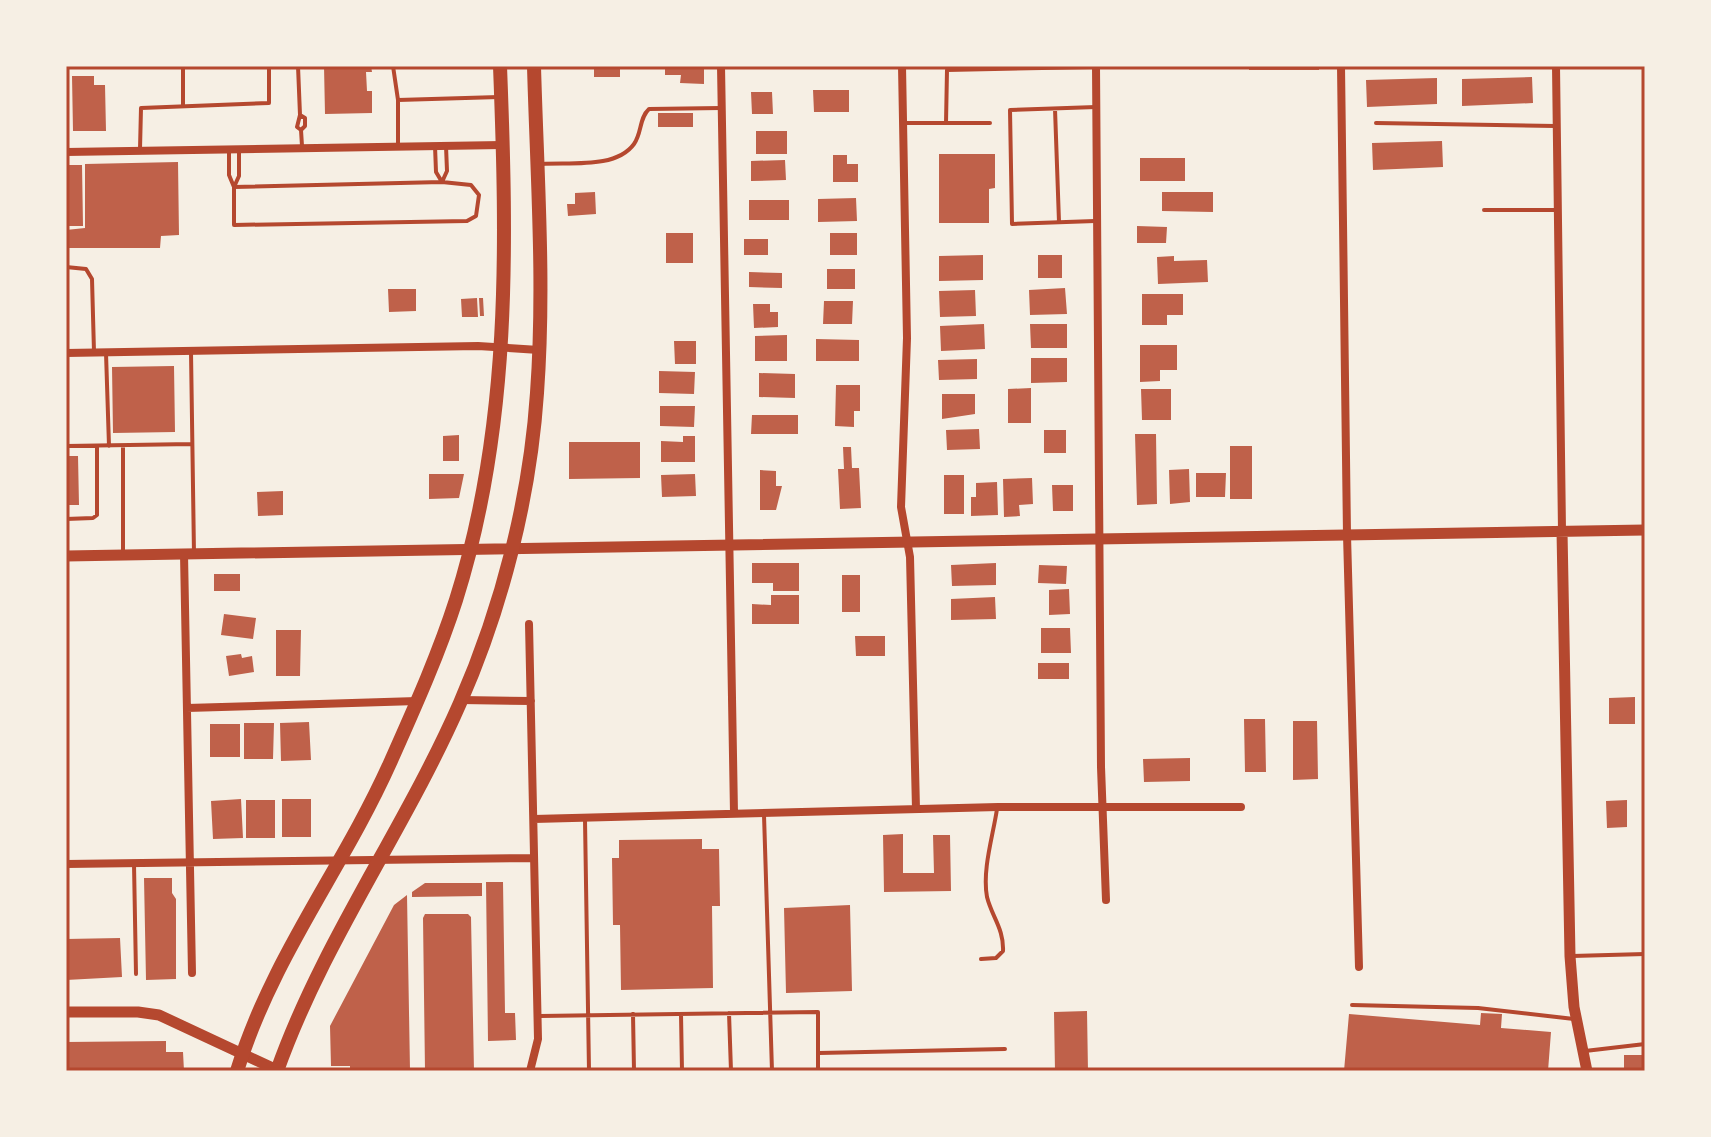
<svg xmlns="http://www.w3.org/2000/svg" width="1711" height="1137" font-family="'Fira Sans Condensed',sans-serif">
	<rect width="100%" height="100%" fill="#f6efe4"/>
	<path fill="#bf614a" d="M324 66H371L372 72H366L367 91H372V113L325 114Z
		M594 66H620V77H594Z
		M665 66H704V84L680 83 681 75H665Z
		M1249 66H1319V70H1249Z
		M72 76H94V85H105L106 131H73Z
		M1532 77 1533 103 1462 106V79Z
		M1437 78V104L1367 107 1366 80Z
		M813 90H849V112H814Z
		M751 92H772L773 114H752Z
		M658 113H693V127H658Z
		M756 131H787V154H756Z
		M1442 141 1443 167 1373 170 1372 143Z
		M939 154H995V188L989 189V223H939Z
		M833 155H847V164H858V182H833Z
		M1140 158H1185V181H1140Z
		M785 160 786 180 751 181V161Z
		M178 162 179 235 161 236 160 248H66V230L85 228V164Z
		M66 165H82L83 226H66Z
		M595 192 596 214 568 216 567 204H575V193Z
		M1162 192H1213V212L1162 211Z
		M856 198 857 221 818 222V199Z
		M749 200H789V220H749Z
		M1137 226 1167 227 1166 243H1137Z
		M666 233H693V263H666Z
		M830 233H857V255H830Z
		M744 239H768V255H744Z
		M983 255V280L939 281V256Z
		M1038 255H1062V278H1038Z
		M1174 256V261L1207 260 1208 282 1158 284 1157 257Z
		M827 269H855V289H827Z
		M749 272 782 273V288L749 287Z
		M1065 288 1067 314 1030 315 1029 290Z
		M388 289H416V311L389 312Z
		M975 290 976 316 940 317 939 291Z
		M1142 294H1183V315H1167V325H1142Z
		M477 298 478 317H462L461 299Z
		M479 298H483L484 316H480Z
		M824 301H853L852 324H823Z
		M753 304H770V312H778V327L754 328Z
		M984 324 985 349 941 351 940 326Z
		M1030 324H1067V348H1031Z
		M787 335V361H755V336Z
		M816 339 859 340V361H816Z
		M674 341H696V364H675Z
		M1140 345H1177V370H1160V381L1140 382Z
		M1031 358H1067V382L1031 383Z
		M977 359V379L939 380 938 360Z
		M174 366 175 432 113 433 112 367Z
		M659 371 695 372 694 394 659 393Z
		M759 373 795 374V398L759 397Z
		M836 385H860V411H854V427L835 426Z
		M1031 388V423H1008V389Z
		M1141 389H1171V420H1142Z
		M942 394H975V414L942 419Z
		M660 406H695L694 427 660 426Z
		M752 415H798V434H751Z
		M979 429 980 449 947 450 946 430Z
		M1044 430H1066V453H1044Z
		M1135 434H1156L1157 504 1137 505Z
		M459 435V461H443V436Z
		M683 436H695V462H661V441L683 442Z
		M569 442H640V478L569 479Z
		M1230 446H1252V499H1230Z
		M843 447H851L852 468H859L861 508 840 509 838 469H844Z
		M66 456H78L79 505H66Z
		M1189 469 1190 502 1170 504 1169 470Z
		M760 470 776 471V486H782L776 510H760Z
		M1196 473H1226L1225 497H1196Z
		M429 474H464L459 498 429 499Z
		M695 474 696 496 662 497 661 475Z
		M944 475H964V514H944Z
		M1032 478 1033 504 1019 505 1020 516 1004 517 1003 479Z
		M997 482 998 515 971 516V497H976V483Z
		M1052 485H1073V511H1053Z
		M283 491V515L258 516 257 492Z
		M752 563H799V591H773V583H752Z
		M996 563V585L952 586 951 565Z
		M1039 565 1067 566 1066 584 1038 583Z
		M214 574H240V591H214Z
		M842 575H860V612H842Z
		M1069 589 1070 614 1049 615V590Z
		M771 595H799V624H752V604L771 605Z
		M995 597 996 619 951 620V599Z
		M224 614 256 618 253 639 221 635Z
		M1041 628H1070L1071 653H1041Z
		M276 630H301L300 676H276Z
		M855 636H885V656H856Z
		M241 654 242 658 252 656 254 672 229 676 226 656Z
		M1038 663H1069V679H1038Z
		M1635 697V724H1609V698Z
		M1244 719H1265L1266 772H1245Z
		M1293 721H1317L1318 779 1293 780Z
		M309 722 311 760 281 761 280 723Z
		M244 723H274L273 759H244Z
		M210 724H240V757H210Z
		M1190 758V781L1144 782 1143 759Z
		M241 799 243 838 213 839 211 801Z
		M282 799H311V837H282Z
		M246 800H275V838H246Z
		M1627 800V827L1607 828 1606 801Z
		M903 834V873H934L933 835H950L951 891 884 892 883 835Z
		M702 839V849H719L720 906H712L713 988 621 990 620 925H613L612 858H619V840Z
		M144 878H172V893L176 899V979L146 980Z
		M486 882H503L505 1013H515L516 1040 488 1041Z
		M425 883H482V896L412 897V892Z
		M407 895 410 1070 350 1071V1066H331L330 1026 394 905Z
		M850 905 852 991 786 993 784 908Z
		M425 914H468L471 917 474 1071H425L423 918Z
		M120 938 122 977 66 980V939Z
		M1087 1011 1088 1071H1055L1054 1012Z
		M1481 1013 1502 1014 1501 1028 1551 1032 1548 1071H1344L1349 1014 1480 1025Z
		M166 1041V1052H183L184 1071H66V1042Z
		M1624 1055H1645V1071H1624Z"/>
	<g fill="none" stroke-linecap="round" stroke-linejoin="round">
		<path stroke="#b5482f" stroke-width="4" d="M183 66V106
			M298 66 300 115
			M393 66 398 100V146
			M398 100 499 97
			M1055 109 1059 222
			M903 123H946L947 70 1094 67
			M946 123H990
			M1376 123 1555 126
			M301 130 305 126V118L300 115 297 127 301 130 302 146
			M435 146 436 172 442 182
			M140 149 141 108 269 103V66
			M229 151V175L234 187
			M542 164C570 162 616 169 634 144 642 133 639 118 649 109L721 108
			M442 182 471 185 479 195 476 216 467 221 234 225V187Z
			M442 182 447 171 446 146
			M234 187 239 176V150
			M1484 210H1557
			M1095 221 1012 224 1010 110 1096 107
			M66 267 86 269 92 279 94 352
			M191 352 194 554
			M106 353 109 446
			M66 446 192 444
			M123 446V552
			M66 519 93 518 97 515V447
			M764 815 772 1071
			M585 820 589 1071
			M134 864 136 974
			M1572 956 1645 954
			M981 959 996 958 1003 951C1004 929 992 917 987 897 982 870 993 836 997 809
			M1352 1005 1478 1008 1574 1019
			M729 1013 731 1071
			M633 1014 634 1071
			M681 1014 682 1071
			M540 1016 818 1012V1071
			M1585 1051 1645 1044
			M819 1053 1005 1049"/>
		<path stroke="#b5482f" stroke-width="8" d="M721 66 734 813
			M902 66 907 338 901 507 910 557 916 809
			M1096 66 1101 767 1106 900
			M1341 66 1347 535 1359 967
			M1556 66 1562 531
			M66 152 502 145
			M66 353 478 346 539 350
			M184 554 192 973
			M529 624 538 1039 530 1071
			M461 700 531 701
			M187 708 417 701
			M534 819 998 807H1241
			M66 864 534 858"/>
		<path stroke="#b5482f" stroke-width="11" d="M1562 531 1570 956 1574 1007 1587 1071
			M66 556 1645 530
			M66 1012H138L159 1015 277 1070"/>
		<path stroke="#b5482f" stroke-width="14" d="M237 1071C273 955 342 870 390 763 414 709 438 656 456 600 511 426 507 246 500 66
			M277 1071C323 941 405 829 460 703 502 607 530 498 537 393 545 284 537 175 534 66"/>
	</g>
	<rect width="1711" height="1137" fill="none" stroke="#f6efe4" stroke-width="136"/>
	<rect x="68" y="68" width="1575" height="1001" fill="none" stroke="#b5482f" stroke-width="3"/>
</svg>
